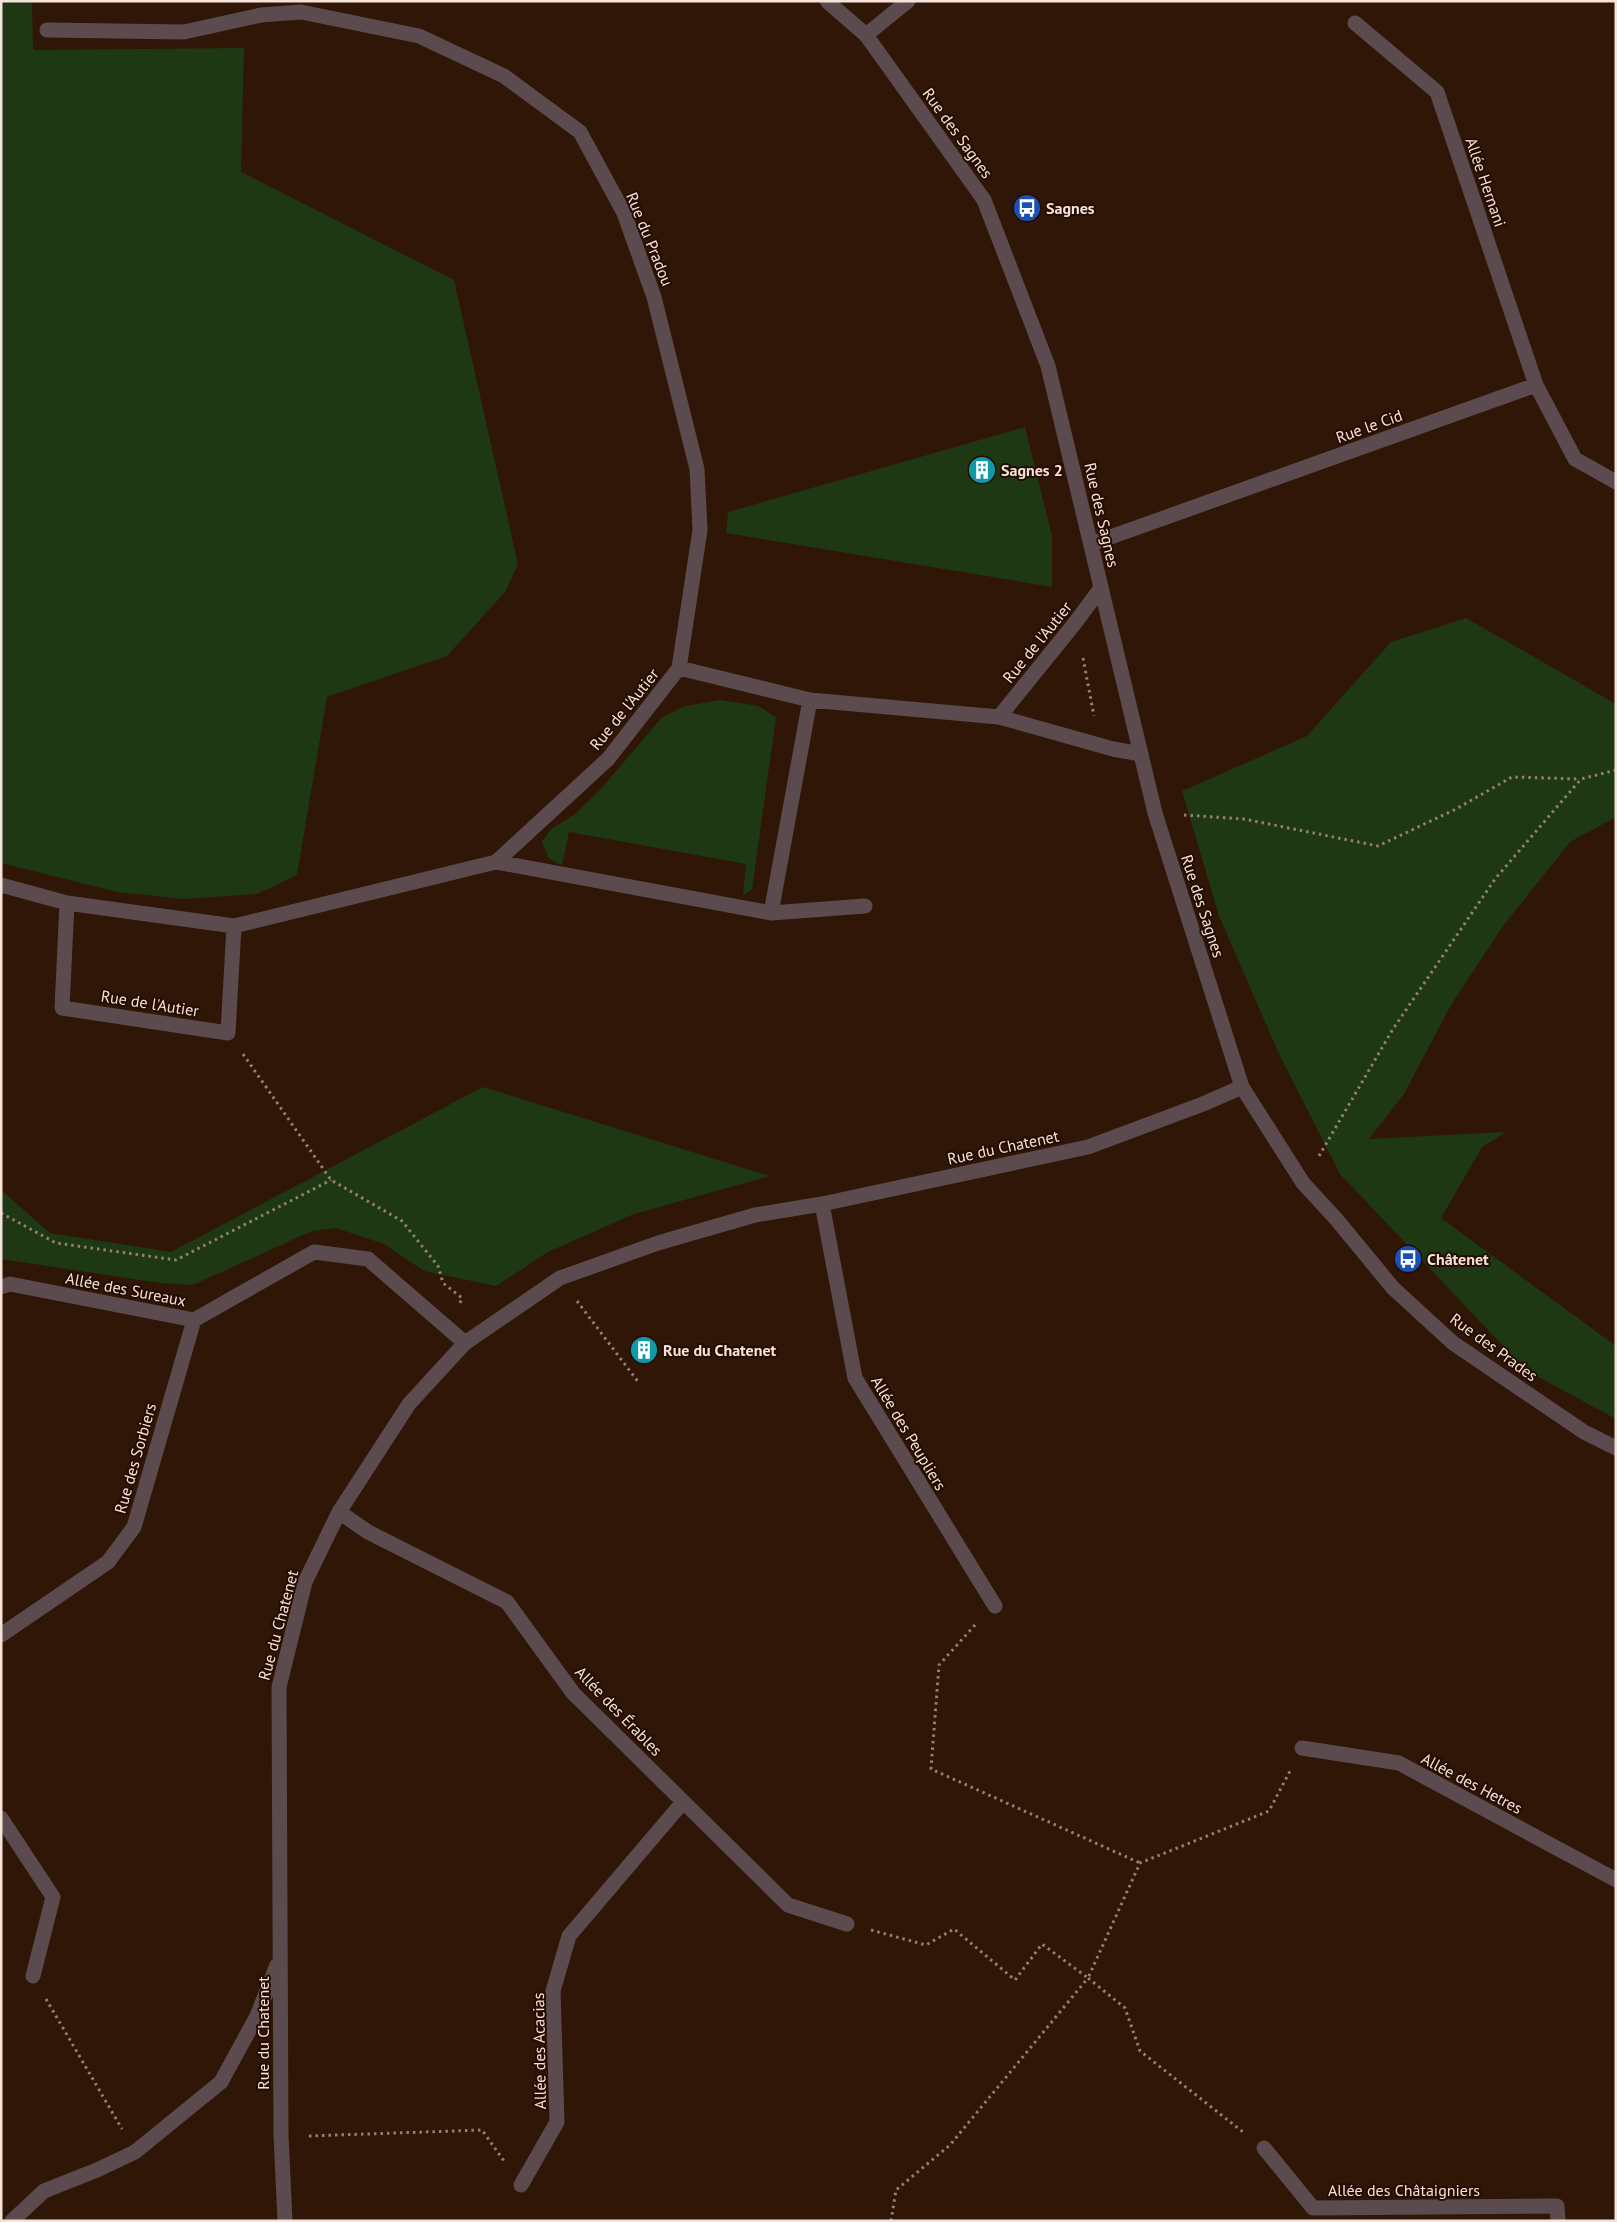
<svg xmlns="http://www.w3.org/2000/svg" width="1617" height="2222" font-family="'PT Sans',sans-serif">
	<rect width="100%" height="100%" fill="#301606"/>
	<path fill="#1e3813" d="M1 1H32L33 50 244 48 241 172 454 280 518 564 505 592 447 656 327 697 297 875 257 894 183 899 117 892 1 863Z
		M1025 427 1052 536V587L726 533 728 512Z
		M1466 618 1616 704V817L1570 842 1503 926 1451 1005 1404 1094 1369 1139 1506 1132 1482 1147 1441 1218 1616 1346V1419L1527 1371 1340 1174 1279 1054 1219 916 1182 791 1307 736 1391 642Z
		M721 700 759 706 776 718 752 889 743 895 746 864 569 832 562 865 549 859 542 842 551 829 575 814 602 788 662 717 685 706Z
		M483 1087 770 1176 634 1214 548 1252 496 1286 424 1271 384 1244 336 1228 312 1231 193 1285 160 1283 1 1259V1190L50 1233 171 1252Z"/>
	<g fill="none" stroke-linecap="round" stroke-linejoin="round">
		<path stroke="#957f72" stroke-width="3" stroke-dasharray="2.5 4" stroke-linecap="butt" d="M1083 658 1094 716
			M1184 815 1244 819 1378 846 1456 809 1512 777 1580 779
			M243 1054 331 1180 402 1221 438 1266 443 1283 462 1298 460 1303
			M1319 1156 1393 1029 1495 879 1581 779 1616 770
			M1 1213 56 1243 176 1260 331 1180
			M577 1301 639 1383
			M975 1625 939 1665 931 1769 1140 1863
			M871 1930 926 1945 954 1929 1015 1980 1042 1944 1088 1978 1140 1863 1269 1811 1290 1771
			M46 1999 122 2129
			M309 2136 482 2130 504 2161
			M891 2221 896 2190 950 2145 1088 1978 1125 2008 1140 2051 1243 2132"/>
		<path stroke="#5b4b4e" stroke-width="15" d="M1355 23 1437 92 1536 385
			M866 35 908 1
			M1091 544 1536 385 1575 459 1616 482
			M679 668 810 700 999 717 1113 749 1141 754
			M999 717 1075 623 1101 588
			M496 862 771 913 865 906
			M1 885 67 903 234 926 496 862 608 759 679 668 700 530 697 469 654 297 624 213 580 132 504 76 419 36 301 12 261 15 184 32 47 30
			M67 903 62 1008 228 1033 234 926
			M771 913 810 700
			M822 1204 855 1378 995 1606
			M1 1287 10 1284 194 1320 314 1252 368 1259 465 1343
			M339 1512 368 1532 507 1602 573 1693 788 1905 847 1924
			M1 1635 108 1562 134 1527 194 1320
			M1302 1748 1399 1763 1616 1880
			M1 1818 53 1897 33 1976
			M1264 2148 1313 2208 1557 2206 1558 2221
			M521 2185 557 2122 553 1991 569 1936 683 1802
			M12 2221 44 2191 97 2170 135 2152 221 2082 257 2016 277 1965
			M285 2221 281 2136 279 1687 305 1582 339 1512 409 1404 465 1343 560 1278 658 1243 755 1215 822 1204 1088 1147 1203 1104 1242 1087"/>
		<path stroke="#5b4b4e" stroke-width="15" d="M827 1 866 35 984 200 1048 366 1155 813 1242 1087 1303 1183 1337 1220 1393 1288 1453 1343 1584 1432 1616 1448"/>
	</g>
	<defs>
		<symbol id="bus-disc" viewBox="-11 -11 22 22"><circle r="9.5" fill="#1a4fb4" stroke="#250c00"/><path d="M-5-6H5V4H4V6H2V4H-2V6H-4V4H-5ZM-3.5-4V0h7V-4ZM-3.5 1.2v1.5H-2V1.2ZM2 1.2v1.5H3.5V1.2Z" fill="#fff"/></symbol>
		<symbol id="building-disc" viewBox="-11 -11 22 22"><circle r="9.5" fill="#0f9aa8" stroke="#250c00"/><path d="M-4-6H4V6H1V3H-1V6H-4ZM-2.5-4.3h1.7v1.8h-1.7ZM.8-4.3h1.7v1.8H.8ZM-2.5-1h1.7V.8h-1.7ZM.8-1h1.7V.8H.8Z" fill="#fff"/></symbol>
	</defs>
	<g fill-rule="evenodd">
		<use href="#bus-disc" x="1011" y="192" width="32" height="32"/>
		<use href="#building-disc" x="966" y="454" width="32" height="32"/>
		<use href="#bus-disc" x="1392" y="1243" width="32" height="32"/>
		<use href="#building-disc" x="628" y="1334" width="32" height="32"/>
	</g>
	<g text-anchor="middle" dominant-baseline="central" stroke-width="4" stroke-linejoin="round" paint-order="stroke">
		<g font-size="16" fill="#f5e3d9" stroke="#250c00">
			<text transform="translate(958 133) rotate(54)">Rue des Sagnes</text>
			<text transform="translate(1486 182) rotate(71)">Allée Hernani</text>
			<text transform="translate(650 239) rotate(68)">Rue du Pradou</text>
			<text transform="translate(1369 426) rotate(-20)">Rue le Cid</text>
			<text transform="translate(1102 515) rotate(77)">Rue des Sagnes</text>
			<text transform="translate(1037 642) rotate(-51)">Rue de l'Autier</text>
			<text transform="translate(624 709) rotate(-51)">Rue de l'Autier</text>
			<text transform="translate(1203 906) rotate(72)">Rue des Sagnes</text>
			<text transform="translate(150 1003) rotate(9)">Rue de l'Autier</text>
			<text transform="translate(1003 1147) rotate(-12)">Rue du Chatenet</text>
			<text transform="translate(126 1289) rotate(11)">Allée des Sureaux</text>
			<text transform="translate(1494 1347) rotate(36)">Rue des Prades</text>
			<text transform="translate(909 1433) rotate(59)">Allée des Peupliers</text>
			<text transform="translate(135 1458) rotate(-74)">Rue des Sorbiers</text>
			<text transform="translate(278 1625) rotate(-75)">Rue du Chatenet</text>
			<text transform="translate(619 1711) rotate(46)">Allée des Érables</text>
			<text transform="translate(1472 1783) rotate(28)">Allée des Hetres</text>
			<text transform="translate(263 2033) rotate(-90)">Rue du Chatenet</text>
			<text transform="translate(539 2051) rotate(-91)">Allée des Acacias</text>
			<text x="1404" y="2190">Allée des Châtaigniers</text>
		</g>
		<g font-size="16" font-weight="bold" fill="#f5e3d9" stroke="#250c00" text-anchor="start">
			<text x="1046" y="208">Sagnes</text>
			<text x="1001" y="470">Sagnes 2</text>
			<text x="1427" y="1259">Châtenet</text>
			<text x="663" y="1350">Rue du Chatenet</text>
		</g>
	</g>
	<rect width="1617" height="2222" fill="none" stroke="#f5e3d9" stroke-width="5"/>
</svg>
